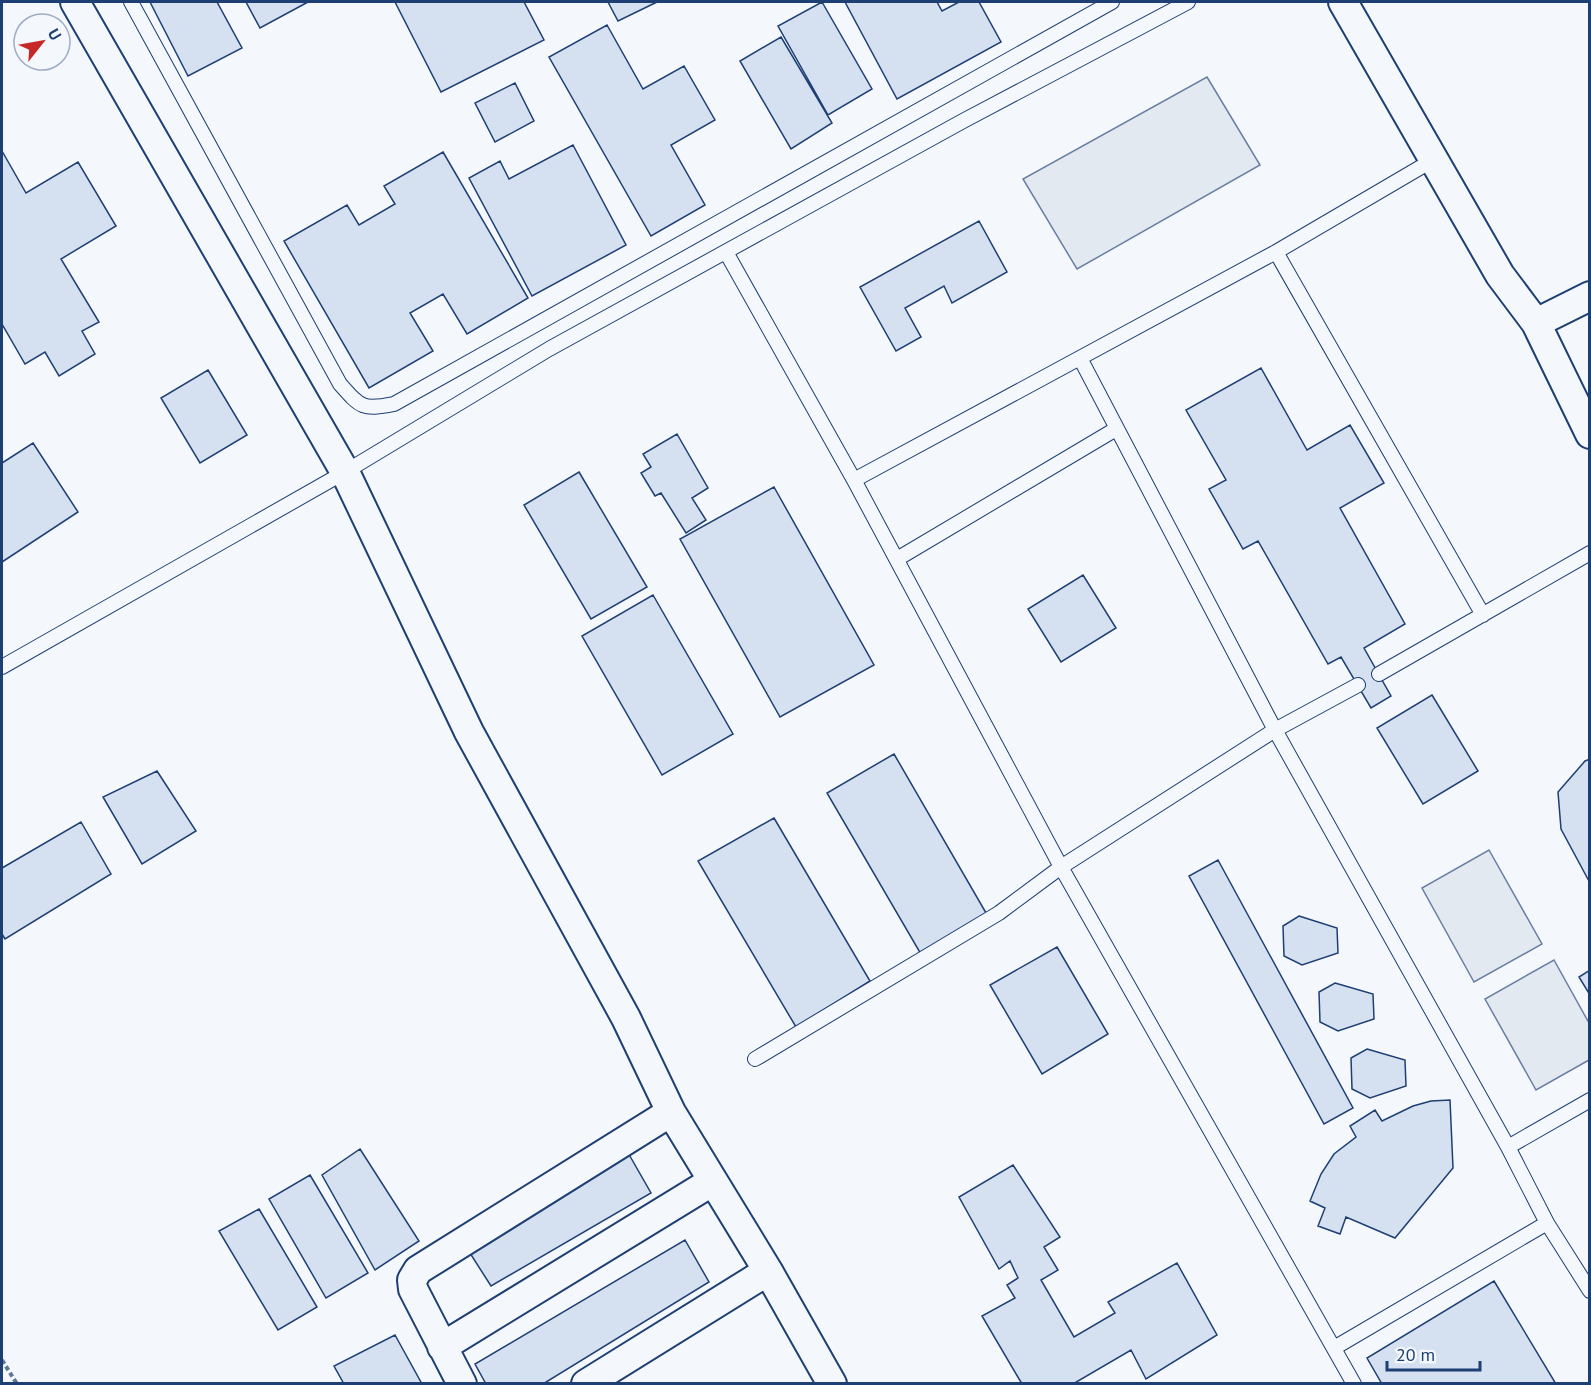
<svg xmlns="http://www.w3.org/2000/svg" width="1591" height="1385" font-family="'PT Sans',sans-serif">
	<rect width="100%" height="100%" fill="#f4f7fb"/>
	<path fill="#e3e9f0" stroke="#687fa3" stroke-width="1.5" d="M1207 77 1260 165 1077 269 1023 179Z
		M1489 850 1542 944 1474 982 1422 888Z
		M1554 960 1589 1023V1060L1536 1090 1485 999Z"/>
	<path fill="#d5e0f0" stroke="#1d3f73" stroke-width="1.5" d="M150 2H217L242 48 188 76Z
		M246 2H308L260 28Z
		M395 2H524L544 40 441 92Z
		M608 2H657L618 21Z
		M822 2 872 89 828 115 778 26Z
		M845 2H937L942 11 959 2H979L1001 42 897 99Z
		M607 25 643 89 684 66 715 120 671 145 705 205 651 236 549 57Z
		M781 37 832 123 791 149 740 61Z
		M515 83 534 121 495 142 475 103Z
		M573 145 626 245 532 296 469 178 500 161 509 179Z
		M2 151 26 193 78 162 116 226 61 259 99 322 82 331 95 354 59 376 45 352 25 364 2 324Z
		M443 152 528 298 467 334 443 294 410 313 433 351 369 388 284 241 347 205 359 225 395 204 384 186Z
		M979 221 1007 272 952 303 944 286 905 308 921 337 896 351 860 287Z
		M1261 368 1307 450 1350 425 1384 483 1340 508 1405 624 1364 648 1391 696 1371 708 1341 657 1328 664 1258 541 1243 549 1209 489 1226 480 1186 410Z
		M208 370 247 435 200 463 161 398Z
		M677 434 708 488 692 498 706 520 686 533 661 493 655 496 641 473 651 467 643 454Z
		M33 443 78 512 2 562V463Z
		M579 472 647 587 591 619 524 505Z
		M774 487 874 665 780 717 680 539Z
		M1083 575 1116 628 1061 662 1028 609Z
		M653 595 733 734 662 775 582 636Z
		M1432 695 1478 771 1423 804 1377 728Z
		M894 754 989 918 922 956 827 793Z
		M1590 759V883L1561 829 1558 792 1585 761Z
		M157 771 196 831 142 864 103 797Z
		M774 818 870 981 796 1027 698 861Z
		M81 822 111 874 5 939 2 934V868Z
		M1218 860 1353 1108 1324 1124 1189 876Z
		M1299 916 1337 928 1338 953 1302 965 1284 956 1283 926Z
		M1057 947 1108 1034 1042 1074 990 985Z
		M1590 970V995L1579 977Z
		M1335 983 1373 994 1374 1019 1338 1031 1320 1022 1319 992Z
		M1367 1049 1405 1060 1406 1086 1370 1098 1352 1089 1351 1058Z
		M1450 1100 1453 1168 1395 1238 1346 1217 1340 1234 1318 1226 1325 1208 1310 1201 1321 1174 1334 1154 1356 1137 1350 1126 1375 1110 1382 1121 1413 1106 1431 1101Z
		M360 1149 419 1241 375 1270 322 1175Z
		M627 1151 651 1193 491 1286 468 1250Z
		M1013 1165 1060 1237 1044 1247 1058 1270 1041 1280 1074 1337 1115 1313 1108 1302 1177 1263 1217 1335 1146 1379 1131 1350 1073 1384H1022L982 1316 1015 1298 1007 1285 1018 1278 1010 1261 999 1269 959 1197Z
		M310 1175 368 1273 326 1298 269 1199Z
		M259 1209 317 1307 278 1330 219 1231Z
		M685 1240 709 1282 543 1384H486L475 1364Z
		M1494 1281 1556 1384H1382L1367 1358Z
		M395 1335 422 1384H344L334 1366Z"/>
	<g fill="none" stroke-linecap="round" stroke-linejoin="round">
		<defs>
			<path id="lane" d="M131 2 340 384C361 408 363 410 394 404L1112 2
				M726 252 854 480 1061 867 1354 1384
				M1276 252 1483 615
				M1080 358 1275 730 1508 1147 1547 1223 1590 1291
				M854 480 1276 252 1433 160
				M897 559 1116 429
				M2 667 345 472 549 349 963 121 1188 2
				M1379 674 1590 553
				M755 1059 999 913 1061 867 1275 730 1358 685
				M1508 1147 1590 1100
				M1334 1348 1547 1223"/>
			<path id="street" d="M75 2 345 472 469 732 626 1018 671 1112 768 1271 832 1384
				M1343 2 1500 275 1536 323 1590 434
				M1536 323 1590 296
				M442 1347 713 1181
				M462 1384 413 1289 412 1280 418 1270 671 1112
				M586 1384 768 1271"/>
		</defs>
		<use href="#lane" stroke="#1d3f73" stroke-width="16"/>
		<use href="#street" stroke="#1d3f73" stroke-width="32"/>
		<path stroke="#5e769c" stroke-width="4" stroke-dasharray="4.5 3" stroke-linecap="butt" d="M2 1360 17 1384"/>
		<use href="#lane" stroke="#f4f7fb" stroke-width="14"/>
		<use href="#street" stroke="#f4f7fb" stroke-width="28"/>
	</g>
	<rect width="1591" height="1385" fill="none" stroke="#1d3f73" stroke-width="6"/>
	<g transform="translate(42 42) rotate(59)"><circle r="28" fill="#f4f7fb" stroke="#9eadc5" stroke-width="1.5"/>
	<path d="M0-4.5L10 22L0 15L-10 22Z" fill="#c62828"/>
	<text y="-9" font-size="16" font-weight="bold" text-anchor="middle" fill="#1d3f73">U</text>
	</g>
	<path d="M1387 1361v9h93v-9" fill="none" stroke="#1d3f73" stroke-width="3"/>
	<text x="1396" y="1361" font-size="18" fill="#1d3f73" stroke="#f4f7fb" stroke-width="4.5" paint-order="stroke">20 m</text>
</svg>
